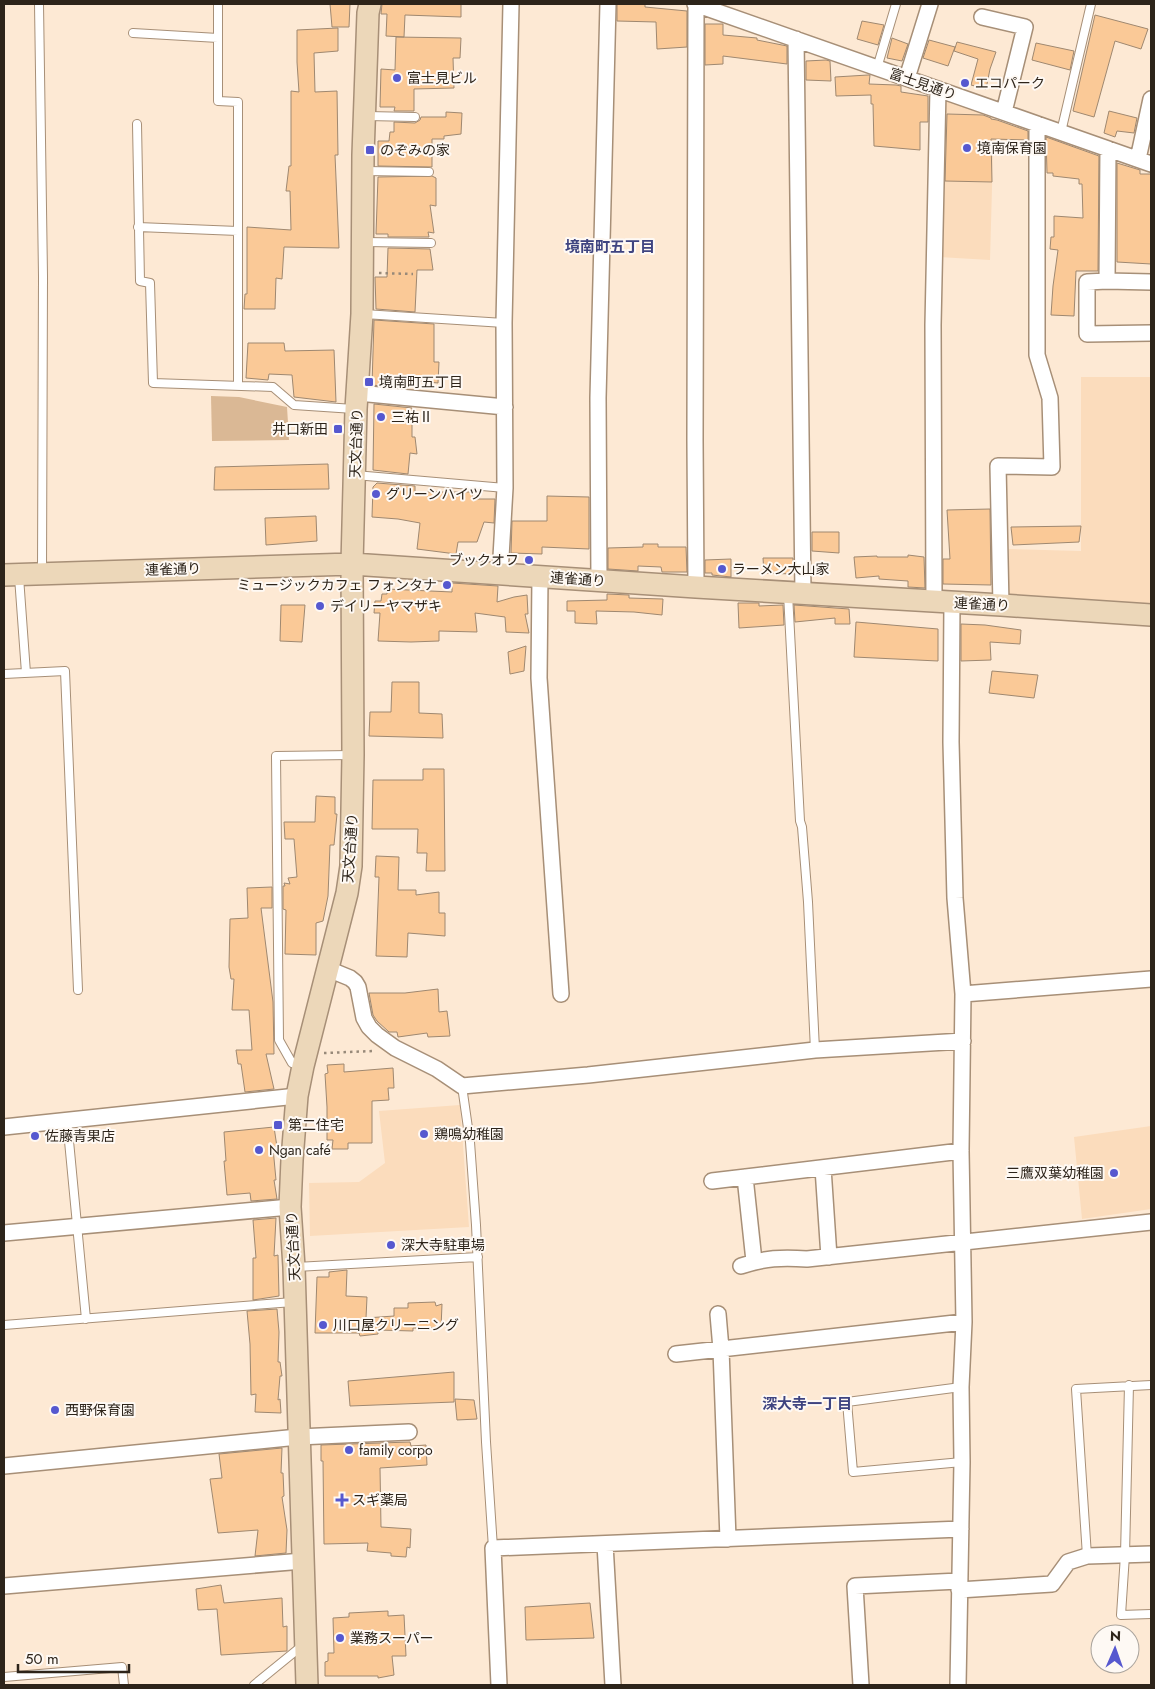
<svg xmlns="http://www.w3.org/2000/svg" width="1155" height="1689" font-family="Jost,'Noto Sans JP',sans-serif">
	<rect width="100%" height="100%" fill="#fde9d4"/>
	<path fill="#fbdcbc" d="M943 96 994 115 990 260 939 257Z
		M1081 377H1151V607L1008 597 1009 549 1081 551Z
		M460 1105 469 1227 310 1236 309 1183 359 1182 385 1163 379 1111Z
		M1151 1126V1209L1082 1219 1074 1137Z"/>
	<path fill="#dab895" d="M211 396 239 397 287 407 289 440 212 441Z"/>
	<path fill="#fac997" stroke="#9f8870" d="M330 4H350L349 27H332Z
		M382 4H461V17L405 15 404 37 386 36 387 14H381Z
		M617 4H645V7L687 11V47L657 49 656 22 617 21Z
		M1095 15 1148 29 1141 49 1115 41 1094 117 1073 111Z
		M862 21 884 25 878 45 857 39Z
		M705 24H723V35L757 38V40L787 46V64L723 56V64L705 65Z
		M338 28V51L314 53 315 92 337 91 338 155H335L339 248 284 247 282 279 276 278 275 309H244L245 294H247V227L291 230 290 191H286L289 166H291V91L299 92 297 62V30Z
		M396 37 461 38 460 58H453L454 88 414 89V111H394L395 107H380L381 69 395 70Z
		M892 38 908 44 902 61 887 58Z
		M929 40 955 47 948 66 923 58Z
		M957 42 996 52 990 69 986 89 971 85 978 59 954 51Z
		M1036 43 1074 51 1070 70 1032 60Z
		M826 60 830 61 831 81 806 80V61Z
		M868 75H870L869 84 896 85 901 86V92L928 96V122H920V150L874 146 873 104H871V95L836 96 835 77Z
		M1109 111 1137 118 1134 133 1117 131 1115 137 1104 133Z
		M446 112 462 113 461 134 444 136V139H432V167L378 166V141H389L390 132H394V122L415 123 420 120 421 117H446Z
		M947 114 983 115 991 118V119L997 120 1028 131V140L991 139 992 182 945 181Z
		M1046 137 1099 156 1098 271H1076L1074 316 1051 315 1053 286 1058 250 1050 249 1051 237H1054V216L1083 218 1082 184H1079V179L1053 176V173H1047Z
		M1117 163 1140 170V174H1151V264L1117 262Z
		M432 176 436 178V206L430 205 434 233 428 232 429 237H388V234H376L378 177Z
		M388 248 430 249 433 270H417L415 312 376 309 375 277H387Z
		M374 320 434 324V362H439L438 383 418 381H390V387L372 385Z
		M248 343H284L285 351 334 350 336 402 294 397 292 375 269 374 268 380 246 378Z
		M374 404 412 408V437H415L417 454 410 453 408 474 373 470Z
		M328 464 329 489 214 490 215 467Z
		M377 483 415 486V492H471L474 499H495L494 523 484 522 477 542H458L456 554 417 549 420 523 398 519 372 517 373 487Z
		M547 496 589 497V549L542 547V554L511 553 512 521H547Z
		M990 509 991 585 943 584V559H950L947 510Z
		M316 516 317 541 266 545 265 518Z
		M1081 526 1079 542 1013 545 1011 527Z
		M812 532H839V553L812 551Z
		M643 544H658V547H686L687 572H662L661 567 638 566V571L608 569V548L643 547Z
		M908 555 924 557 925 588 908 587V581L879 579V576L856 578 854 557 877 556V557H908Z
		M763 558H793V574L764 573Z
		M731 559V577L712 575V573H705V560Z
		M452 583 498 586 497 602 514 597 527 595 528 614H525L529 633 506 632 505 617 475 613 477 632 439 631V641L411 642 378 641 380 613H374L375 601H381L382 594H387V589L452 592Z
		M607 594 629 595V598L663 599 662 615 634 612 596 611 597 624 575 623V611H567V601L607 600Z
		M738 603H759V606L783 605 784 625 739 628Z
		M281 605H305L302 642 280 641Z
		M794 605 849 609 850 624H835V618L795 622Z
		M856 622 938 629V661L854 657Z
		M961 624 985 625 1021 630 1020 644 990 642 991 660 961 661Z
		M526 646 524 671 510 674 508 652Z
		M992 671 1038 675 1034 698 989 693Z
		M392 682H419V713L442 714 443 738 369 736 370 712H391Z
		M423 769H444L445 871H426L427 853H417L418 829H372L373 780H423Z
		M316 796 335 797V814H337L334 845H330L328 896 323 921 316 923V955L285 954 286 910 283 909V886H285L284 883 290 884 288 878 297 877 294 839H285L284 822H315Z
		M376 856 399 857 398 890H416V895L439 892V913H445V936L408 933 407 957 376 956 379 877H375Z
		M272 887V908H261L273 1002 274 1054H266L274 1089 245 1092 241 1064H238L236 1050H252L249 1010H232L234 979H231L229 967 230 919 248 918 247 888Z
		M438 989 439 1012 447 1011 450 1036 428 1037 427 1033 398 1037 397 1032H389L377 1021 373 1015 369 993H405Z
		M344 1064V1072L393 1068 394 1088H388L389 1100 372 1101V1143H348V1149H332L333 1140H327V1107L325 1074 328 1073 327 1065Z
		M274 1127 277 1147 273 1148 276 1180H274L277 1199 251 1201 250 1193 227 1195 224 1161H226L224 1132Z
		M276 1218 274 1256 278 1255 279 1296 253 1300V1258H256L253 1220Z
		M347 1270 346 1296 367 1297 366 1318 394 1316V1308H408V1303L435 1302 436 1306 442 1304 441 1328H413V1331L378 1330V1334L360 1336 359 1333H315L317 1277H329V1272Z
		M277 1309 279 1332 278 1362H280L282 1376H280L278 1400 280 1399 281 1413 255 1412 256 1394 251 1395 250 1344 247 1311Z
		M454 1372V1402L350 1406 348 1381Z
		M455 1399 474 1400 477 1419 457 1420Z
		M410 1442 411 1446 426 1445 427 1465 380 1468 381 1527 411 1529 410 1548 407 1547 406 1557 391 1556V1553L367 1551 368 1543 324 1544 323 1461H321V1445Z
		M282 1448 281 1473H283L284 1496 282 1497 287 1530 286 1553 255 1556 258 1530 218 1533 210 1479 222 1478 219 1454Z
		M221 1585 224 1603 282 1598 283 1627 287 1626V1651L221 1655 217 1609 198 1610 196 1589Z
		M590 1603 594 1638 526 1640 525 1607Z
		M388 1611V1616L404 1615 406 1656H392L394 1675 378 1678V1676H325V1662L328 1661V1653H334L333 1618 349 1617V1613Z"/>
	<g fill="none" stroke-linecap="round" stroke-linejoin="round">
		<defs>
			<path id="lane" d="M39 4 43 276 42 572
				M218 4V101L238 102V385
				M133 33 218 38
				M877 68 896 4
				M367 116 415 117
				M137 124 140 281 150 283 153 383 273 387 294 405 354 409
				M1061 132 1091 4
				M365 171 429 172
				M138 227 238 231
				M365 242 431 243
				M364 314 504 323
				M355 475 505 488
				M19 577 26 673
				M788 594 800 821 802 827 808 902 815 1050
				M4 674 65 671 78 990
				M301 1065 292 1063 279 1040 276 756 352 755
				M462 1086 470 1142 476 1225 486 1442 493 1548
				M67 1120 86 1319
				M296 1267 478 1257
				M4 1325 293 1302
				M1129 1385 1125 1555 1121 1615 1151 1614
				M961 1387 847 1402 853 1472 962 1462
				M1087 1556 1076 1389 1151 1385
				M4 1677 122 1667 124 1685
				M254 1685 303 1645"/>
			<path id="street" d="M695 4 1151 164
				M982 17 1025 27 1004 112
				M796 39 803 593
				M907 78 930 4
				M1108 149 1107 281 1087 282V334L1151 333
				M1138 159 1151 99
				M1107 281 1151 282
				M358 393 505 407
				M500 574 505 488 504 323 511 4
				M540 577 539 678 561 994
				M599 581 598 398 608 4
				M696 587 695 441 696 4
				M934 601 933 325 938 89
				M952 602 951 742 955 898 963 994 961 1151 964 1322 961 1387 962 1462 958 1685
				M1001 605 998 466 1052 467 1050 398 1037 355V124
				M328 969 350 978 355 982 358 987 364 1018 369 1027 377 1035 395 1048 437 1069 462 1086 588 1075 815 1050 963 1041
				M963 994 1151 979
				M4 1127 297 1096
				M823 1168 829 1257
				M745 1177 754 1261
				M712 1181 961 1151
				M4 1233 290 1207
				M741 1266C765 1258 782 1257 807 1259L1151 1222
				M718 1314 721 1349 728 1539
				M676 1354 964 1322
				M4 1466 298 1437 409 1432
				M605 1544 613 1685
				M4 1586 303 1561
				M959 1590 1052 1584 1068 1562 1087 1556 1151 1554
				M499 1685 493 1548 961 1529
				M861 1685 855 1586 959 1581"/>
			<path id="secondary" d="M4 575 352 564 696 587 1001 605 1151 615
				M307 1685 294 1267 290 1207 292 1160 297 1096 303 1066 347 893 351 866 353 755 352 564 356 409 362 314 363 155 368 13 370 4"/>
		</defs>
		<use href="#lane" stroke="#a78f77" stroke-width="10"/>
		<use href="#street" stroke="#a78f77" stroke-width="18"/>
		<use href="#secondary" stroke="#a78f77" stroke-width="24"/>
		<path stroke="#978979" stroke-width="2.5" stroke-dasharray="2.5 4" stroke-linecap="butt" d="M379 273 413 274
			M324 1053 374 1051"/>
		<use href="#lane" stroke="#fff" stroke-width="8"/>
		<use href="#street" stroke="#fff" stroke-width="15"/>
		<use href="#secondary" stroke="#ecd7b9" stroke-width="21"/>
	</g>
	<g fill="#5658cf" stroke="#fef9f4" stroke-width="2">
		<circle cx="397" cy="78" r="5"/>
		<circle cx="965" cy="83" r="5"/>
		<circle cx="967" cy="148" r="5"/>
		<rect x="365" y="145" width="10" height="10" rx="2.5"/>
		<rect x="364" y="377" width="10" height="10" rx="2.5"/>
		<circle cx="381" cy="417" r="5"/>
		<rect x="333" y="424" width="10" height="10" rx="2.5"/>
		<circle cx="376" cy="494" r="5"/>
		<circle cx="529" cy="560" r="5"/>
		<circle cx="722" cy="569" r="5"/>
		<circle cx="447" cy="585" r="5"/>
		<circle cx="320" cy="606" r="5"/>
		<rect x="273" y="1120" width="10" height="10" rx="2.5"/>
		<circle cx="424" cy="1134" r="5"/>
		<circle cx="35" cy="1136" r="5"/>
		<circle cx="259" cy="1150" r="5"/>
		<circle cx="1114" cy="1173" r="5"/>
		<circle cx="391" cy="1245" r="5"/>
		<circle cx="323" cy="1325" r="5"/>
		<circle cx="55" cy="1410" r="5"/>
		<circle cx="349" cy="1450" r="5"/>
		<path d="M339.5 1492.5h5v5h5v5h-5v5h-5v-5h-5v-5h5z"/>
		<circle cx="340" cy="1638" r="5"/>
	</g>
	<g text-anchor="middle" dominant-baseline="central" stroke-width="4" stroke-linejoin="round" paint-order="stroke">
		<g font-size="14" fill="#2d241a" stroke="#fef9f4" text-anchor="start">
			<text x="407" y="78">富士見ビル</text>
			<text x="975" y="83">エコパーク</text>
			<text x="977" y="148">境南保育園</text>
			<text x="380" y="150">のぞみの家</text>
			<text x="379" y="382">境南町五丁目</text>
			<text x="391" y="417">三祐Ⅱ</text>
			<text x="328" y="429" text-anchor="end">井口新田</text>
			<text x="386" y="494">グリーンハイツ</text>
			<text x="519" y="560" text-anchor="end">ブックオフ</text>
			<text x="732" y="569">ラーメン大山家</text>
			<text x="437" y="585" text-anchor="end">ミュージックカフェ フォンタナ</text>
			<text x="330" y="606">デイリーヤマザキ</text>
			<text x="288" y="1125">第二住宅</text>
			<text x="434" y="1134">鶏鳴幼稚園</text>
			<text x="45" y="1136">佐藤青果店</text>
			<text x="269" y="1150">Ngan café</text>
			<text x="1104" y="1173" text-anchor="end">三鷹双葉幼稚園</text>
			<text x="401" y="1245">深大寺駐車場</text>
			<text x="333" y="1325">川口屋クリーニング</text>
			<text x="65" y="1410">西野保育園</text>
			<text x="359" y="1450">family corpo</text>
			<text x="352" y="1500">スギ薬局</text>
			<text x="350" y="1638">業務スーパー</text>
		</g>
		<g font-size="14" fill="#2d241a" stroke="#fef9f4">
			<text transform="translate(923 84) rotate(19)">富士見通り</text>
			<text transform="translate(356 443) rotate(-88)">天文台通り</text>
			<text transform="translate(173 569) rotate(-2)">連雀通り</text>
			<text transform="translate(578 579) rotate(4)">連雀通り</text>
			<text transform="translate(982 604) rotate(3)">連雀通り</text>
			<text transform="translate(350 848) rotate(-86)">天文台通り</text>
			<text transform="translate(293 1246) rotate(-93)">天文台通り</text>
		</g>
		<g font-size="15" font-weight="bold" fill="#3f4480" stroke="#fef9f4">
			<text x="610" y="247">境南町五丁目</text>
			<text x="807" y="1404">深大寺一丁目</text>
		</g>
	</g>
	<rect width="1155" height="1689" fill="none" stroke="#2d241a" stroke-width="10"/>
	<g transform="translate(1115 1649) rotate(2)"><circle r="24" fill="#fef9f4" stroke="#aaa49d"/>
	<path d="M0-4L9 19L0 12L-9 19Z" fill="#5658cf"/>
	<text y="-8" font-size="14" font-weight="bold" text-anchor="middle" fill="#2d241a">N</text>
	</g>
	<path d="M18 1664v8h111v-8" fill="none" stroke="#2d241a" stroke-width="2.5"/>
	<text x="25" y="1664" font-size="15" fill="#2d241a" stroke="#fef9f4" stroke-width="4" paint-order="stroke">50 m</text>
</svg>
